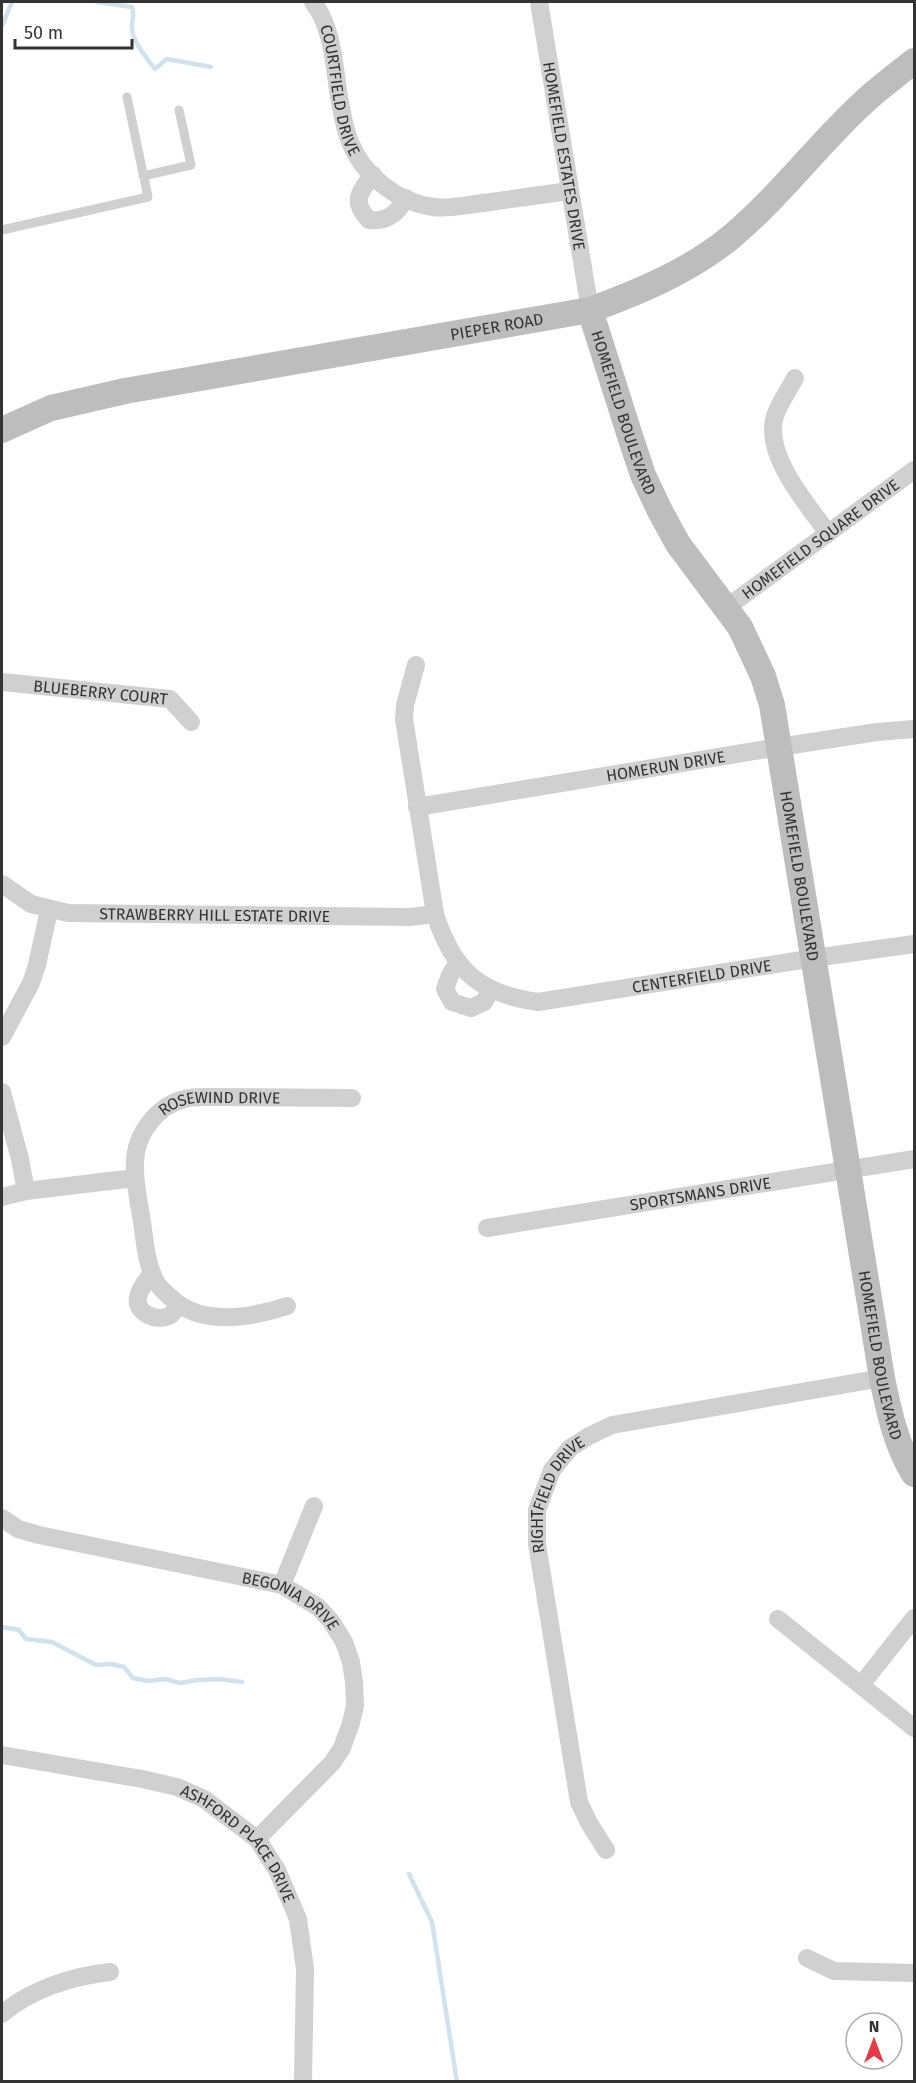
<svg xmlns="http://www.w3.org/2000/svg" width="916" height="2083" font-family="'Fira Sans',sans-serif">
	<rect width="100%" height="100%" fill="#fff"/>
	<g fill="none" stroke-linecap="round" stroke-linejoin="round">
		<path stroke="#cfe2ee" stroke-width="4.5" d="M97 2 132 7C135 17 132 17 132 26 131 41 147 58 155 69L167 59 211 67
			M2 26 12 2
			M2 1627 19 1630 26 1639 52 1642 96 1665 111 1664 124 1667 133 1678 148 1681 165 1679 180 1683 198 1680 219 1679 242 1682
			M409 1874 432 1922 457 2082"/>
		<path stroke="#d0d0d0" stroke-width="9" d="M143 176 191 165 179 110
			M2 230 148 197 127 97"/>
		<g stroke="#d0d0d0" stroke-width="18">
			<path id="s1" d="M313 2C333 28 334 65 339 97 342 112 344 128 350 142 363 175 397 202 433 207 448 209 467 205 483 203 512 199 540 195 569 191"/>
			<path id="s2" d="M539 2 590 310"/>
			<path d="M373 175C358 193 352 202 369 220 387 222 397 214 406 198"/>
			<path d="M795 378C789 390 779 403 775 416 763 454 807 504 828 533"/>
			<path id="s3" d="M726 608 914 470"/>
			<path id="s4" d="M416 665 405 705 404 719 435 914C453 970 479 994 538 1002L814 958 914 944"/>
			<path id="s5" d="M2 682 170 699 191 722"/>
			<path id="s6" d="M417 807 779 747 877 732 914 729"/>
			<path id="s7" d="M2 884 31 904 68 913 410 917 435 914"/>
			<path d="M458 963 450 975 445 989 452 1002 471 1008 484 1002 491 989"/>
			<path d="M2 1037 31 983 37 965 49 910"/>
			<path d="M2 1092 20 1159 26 1191"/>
			<path d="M2 1197 26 1191 135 1178"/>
			<path id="s8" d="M487 1228 914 1159"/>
			<path d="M152 1273C147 1280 139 1289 138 1298 135 1313 157 1322 169 1316 173 1314 176 1308 179 1305"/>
			<path id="s9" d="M287 1306C250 1318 201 1327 170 1297 165 1292 158 1287 155 1280 146 1262 145 1242 142 1222 139 1202 134 1182 135 1163 135 1135 157 1105 185 1099 191 1097 198 1097 204 1097L352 1098"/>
			<path id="s10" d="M2 1518 18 1529 39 1535 282 1585 318 1607 331 1621 344 1642 351 1662 354 1682 355 1706 351 1723 342 1748 332 1763 257 1839"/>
			<path d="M282 1585 314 1506"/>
			<path d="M778 1619 914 1728"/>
			<path d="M861 1685 914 1618"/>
			<path id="s11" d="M2 1755 142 1779 177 1787 204 1799 257 1839 277 1870 298 1919 305 1969 303 2082"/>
			<path id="s12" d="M606 1850 589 1823 579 1802 537 1544V1510L552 1470 570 1448 589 1436 612 1425 882 1378"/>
			<path d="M807 1958 834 1971 914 1973"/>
			<path d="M2 2014C31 1989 73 1976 110 1972"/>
		</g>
		<g stroke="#bdbdbd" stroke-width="26">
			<path id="s13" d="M590 310 630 436 643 475 660 511 678 544 740 627 763 676 772 705 882 1378C889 1412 896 1445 914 1474"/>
			<path id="s14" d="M2 430 51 408 125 391 590 310C639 292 690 271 731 237 780 196 818 144 865 101 880 87 898 74 914 61"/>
		</g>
	</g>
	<g text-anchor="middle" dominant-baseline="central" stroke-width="6" stroke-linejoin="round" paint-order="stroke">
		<g font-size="16" fill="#333" stroke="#fff">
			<text stroke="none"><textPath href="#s1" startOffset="93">COURTFIELD DRIVE</textPath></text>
			<text stroke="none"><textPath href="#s2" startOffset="156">HOMEFIELD ESTATES DRIVE</textPath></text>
			<text stroke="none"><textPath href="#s14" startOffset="507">PIEPER ROAD</textPath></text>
			<text stroke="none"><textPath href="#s13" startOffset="108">HOMEFIELD BOULEVARD</textPath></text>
			<text stroke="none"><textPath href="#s3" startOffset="117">HOMEFIELD SQUARE DRIVE</textPath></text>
			<text stroke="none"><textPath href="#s5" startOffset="99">BLUEBERRY COURT</textPath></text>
			<text stroke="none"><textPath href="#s6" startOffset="252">HOMERUN DRIVE</textPath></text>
			<text stroke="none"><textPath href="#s13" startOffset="612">HOMEFIELD BOULEVARD</textPath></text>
			<text stroke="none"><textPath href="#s7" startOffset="220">STRAWBERRY HILL ESTATE DRIVE</textPath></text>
			<text stroke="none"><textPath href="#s4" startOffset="564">CENTERFIELD DRIVE</textPath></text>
			<text stroke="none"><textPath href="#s9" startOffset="386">ROSEWIND DRIVE</textPath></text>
			<text stroke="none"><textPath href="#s8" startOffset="216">SPORTSMANS DRIVE</textPath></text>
			<text stroke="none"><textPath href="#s13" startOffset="1098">HOMEFIELD BOULEVARD</textPath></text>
			<text stroke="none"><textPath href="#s12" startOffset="372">RIGHTFIELD DRIVE</textPath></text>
			<text stroke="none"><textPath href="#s10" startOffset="304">BEGONIA DRIVE</textPath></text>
			<text stroke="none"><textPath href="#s11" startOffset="264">ASHFORD PLACE DRIVE</textPath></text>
		</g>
	</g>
	<rect width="916" height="2083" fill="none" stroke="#333333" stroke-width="6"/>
	<g transform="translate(874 2041)"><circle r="28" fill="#ffffff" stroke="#adadad" stroke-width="1.5"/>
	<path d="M0-4.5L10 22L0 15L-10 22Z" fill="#e63946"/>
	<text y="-9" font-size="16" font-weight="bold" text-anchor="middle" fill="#333333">N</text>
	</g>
	<path d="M15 39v9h117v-9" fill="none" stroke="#333333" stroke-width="3"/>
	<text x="24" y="39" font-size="18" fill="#333333" stroke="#ffffff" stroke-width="4.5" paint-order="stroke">50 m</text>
</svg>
